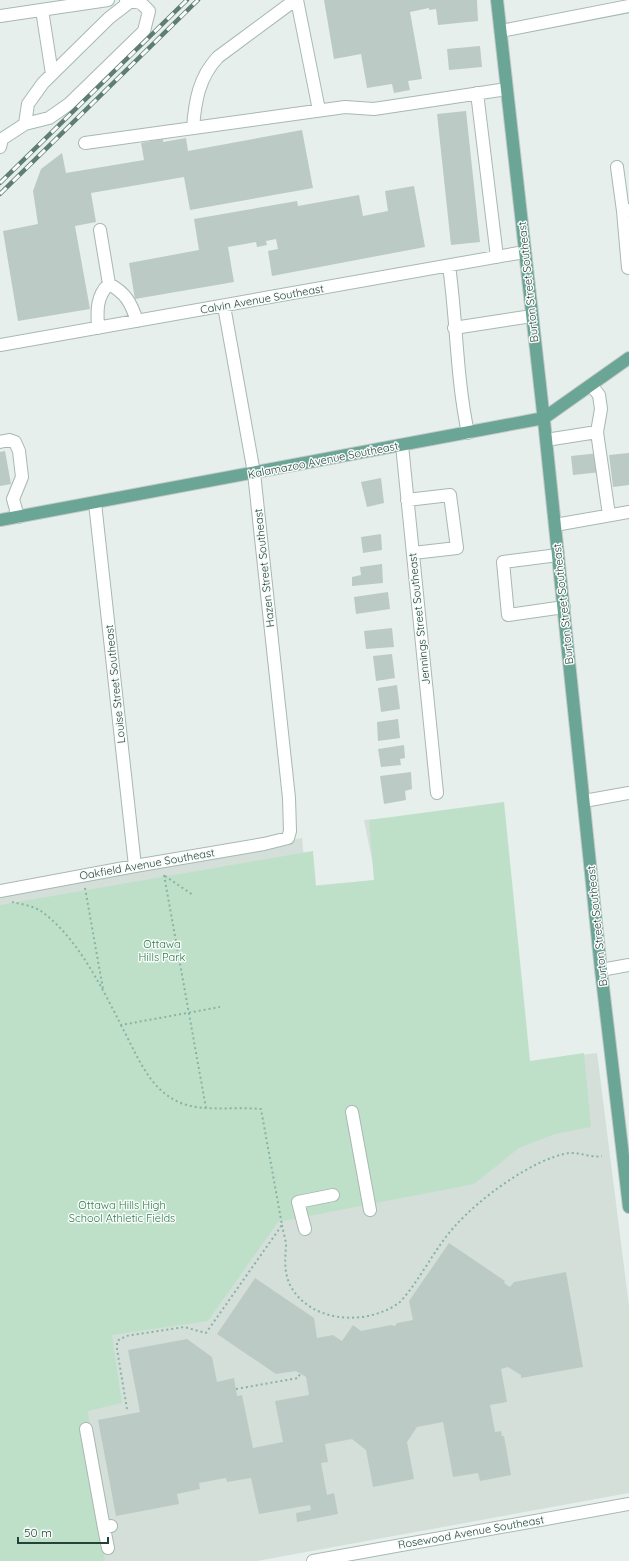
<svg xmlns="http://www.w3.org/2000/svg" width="629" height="1561" font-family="Quicksand,sans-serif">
	<rect width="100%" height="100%" fill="#e6efeb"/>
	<path fill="#d4dfda" d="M502 808 527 1062 597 1053 629 1306V1493L257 1561H0V896L302 838 307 886 376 880 364 820Z"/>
	<path fill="#bfe0c8" d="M504 802 530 1061 584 1053 591 1127 555 1134 519 1148 474 1184 278 1222 208 1321 112 1335 122 1403 88 1411 105 1561H0V905L313 851 316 886 374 880 369 820Z"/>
	<path fill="#bbcac4" d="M324 0H477L478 21 438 25 436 9 429 10V8L410 12 422 79 408 81 410 90 394 93 392 84 367 88 361 54 334 59Z
		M480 46 482 67 449 70 447 49Z
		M466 111 480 242 451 245 437 114Z
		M302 130 313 188 190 210 184 177 91 193 96 222 75 226 90 309 18 321 3 231 38 224 33 191 41 169 62 153 66 173 144 160 141 143 163 139V142L186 138 188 151Z
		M414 186 425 247 272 276 268 251 278 249 276 239 266 241 267 245 257 247 256 242 228 247 234 282 135 299 129 263 199 250 194 219 297 201 298 206 359 195 363 216 388 211 385 191Z
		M5 451 11 484 0 486V452Z
		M599 453 601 472 573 475 571 456Z
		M629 453V485L613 487 609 455Z
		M381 478 384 503 367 507 361 482Z
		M381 534 382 550 363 553 361 537Z
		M382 564 383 583 352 586V577L361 575 360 567Z
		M388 592 390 609 356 614 354 597Z
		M392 628 394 647 366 649 364 631Z
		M392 654 395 678 376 681 373 656Z
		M397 685 400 709 381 712 378 688Z
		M398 719 400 738 378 741 377 722Z
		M404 745 405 758 400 759 401 765 381 767 378 749Z
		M411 772 412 789 405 791 406 800 384 804 380 776Z
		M449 1243 505 1281 504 1283 510 1287 514 1282 566 1272 583 1367 521 1378V1375L508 1367 501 1369 507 1402 490 1405 495 1432 501 1431 502 1436H504L511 1475 480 1481 478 1473 453 1477 443 1422 417 1427 407 1442 414 1479 373 1487 366 1450 352 1439 325 1444 328 1462 321 1463 327 1495 334 1493 338 1514 297 1522 296 1513 311 1510 310 1505 259 1514 251 1478 227 1482 226 1478 199 1483 200 1489 177 1494 179 1504 116 1516 98 1420 140 1412 128 1350 187 1339 212 1357 217 1382 234 1378 237 1396 242 1395 253 1448 283 1442 275 1401 309 1395 306 1377 296 1371 276 1374 217 1334 255 1278 314 1318 317 1338 333 1335 342 1341 353 1325 361 1331 391 1325 395 1326 397 1323 413 1320 409 1301Z"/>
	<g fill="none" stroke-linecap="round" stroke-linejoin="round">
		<defs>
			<path id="minor" d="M297 0 319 110
				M42 10 52 74
				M0 16 108 0
				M501 31 629 6
				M477 93 497 257
				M25 124 28 104 43 83 109 18 131 1
				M193 128C195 101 199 77 218 57L295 0
				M85 143 345 107 374 109 507 89
				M0 147 2 139 25 124 49 118 69 104 144 31 149 11 141 3 126 0
				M617 167 623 211
				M100 230 109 284
				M449 266C457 322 456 376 468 433
				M628 268 623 211 629 210
				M98 328C97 312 96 296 109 284 126 293 131 303 137 321
				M454 328 532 316
				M0 345 524 252
				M591 385 599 395 601 409 597 432 609 515
				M546 440 597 432
				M0 442 9 440 15 442 19 451 22 477 13 499 18 517
				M402 445 437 793
				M407 500 450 495 457 548 413 553
				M95 503 135 866
				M555 525 629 512
				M558 555 503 562 508 615 564 607
				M584 801 629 793
				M0 891 135 866 264 844 288 838 290 831 289 798 254 473 224 306
				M601 970 629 965
				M352 1112 370 1210
				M305 1229 298 1202 333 1195
				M86 1429 104 1528
				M108 1548 104 1528 111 1526
				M313 1561 629 1504"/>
			<path id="major" d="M497 0 545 430 601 970 629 1207
				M0 520 544 418 629 358"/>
		</defs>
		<use href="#minor" stroke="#a8b8b2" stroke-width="14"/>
		<use href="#major" stroke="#c2cac8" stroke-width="14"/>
		<path stroke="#86b3a5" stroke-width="2" stroke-dasharray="2 3" stroke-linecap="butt" d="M164 875 206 1108
			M165 876 193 895
			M85 888 103 989
			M12 902C21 904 33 906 41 911 77 937 101 986 121 1025L220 1007
			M121 1025C139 1059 153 1101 196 1107 217 1110 240 1107 261 1109L282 1225 206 1333 184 1327 126 1336 117 1341V1349L127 1409
			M282 1225C283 1232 286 1240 286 1246 285 1260 284 1272 290 1285 310 1324 369 1326 400 1302 421 1279 434 1249 455 1226 479 1199 532 1159 569 1153 580 1152 590 1158 602 1156
			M236 1389 298 1378 300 1374"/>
		<use href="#minor" stroke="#fff" stroke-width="12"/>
		<use href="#major" stroke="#6aa596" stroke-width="12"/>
		<defs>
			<path id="rail" d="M0 183 187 0
				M0 194 198 0"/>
		</defs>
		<use href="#rail" stroke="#5f7d75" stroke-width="4.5"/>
		<use href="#rail" stroke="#f7fbf9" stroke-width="3" stroke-dasharray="9" stroke-linecap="butt"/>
	</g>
	<g text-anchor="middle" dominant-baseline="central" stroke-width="3" stroke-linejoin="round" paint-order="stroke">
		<g font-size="11" fill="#24423a" stroke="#f7fbf9">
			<text transform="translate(528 282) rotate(-96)">Burton Street Southeast</text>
			<text transform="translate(262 299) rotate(-10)">Calvin Avenue Southeast</text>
			<text transform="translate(323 460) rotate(-11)">Kalamazoo Avenue Southeast</text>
			<text transform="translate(264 568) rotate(-96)">Hazen Street Southeast</text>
			<text transform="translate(563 604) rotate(-96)">Burton Street Southeast</text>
			<text transform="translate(419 619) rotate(-96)">Jennings Street Southeast</text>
			<text transform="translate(115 684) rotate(-96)">Louise Street Southeast</text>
			<text transform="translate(147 864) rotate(-10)">Oakfield Avenue Southeast</text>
			<text transform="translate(597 926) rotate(-96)">Burton Street Southeast</text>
			<text transform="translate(471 1532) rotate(-10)">Rosewood Avenue Southeast</text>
		</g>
		<g font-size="11" fill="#2d7a4b" stroke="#f7fbf9">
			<text x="162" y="944">Ottawa<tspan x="162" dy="13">Hills Park</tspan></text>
			<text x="122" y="1205">Ottawa Hills High<tspan x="122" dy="13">School Athletic Fields</tspan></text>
		</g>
	</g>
	<path d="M18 1537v6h90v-6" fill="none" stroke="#24423a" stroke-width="2"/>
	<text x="24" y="1537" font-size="12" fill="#24423a" stroke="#f7fbf9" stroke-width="3" paint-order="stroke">50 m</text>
</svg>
